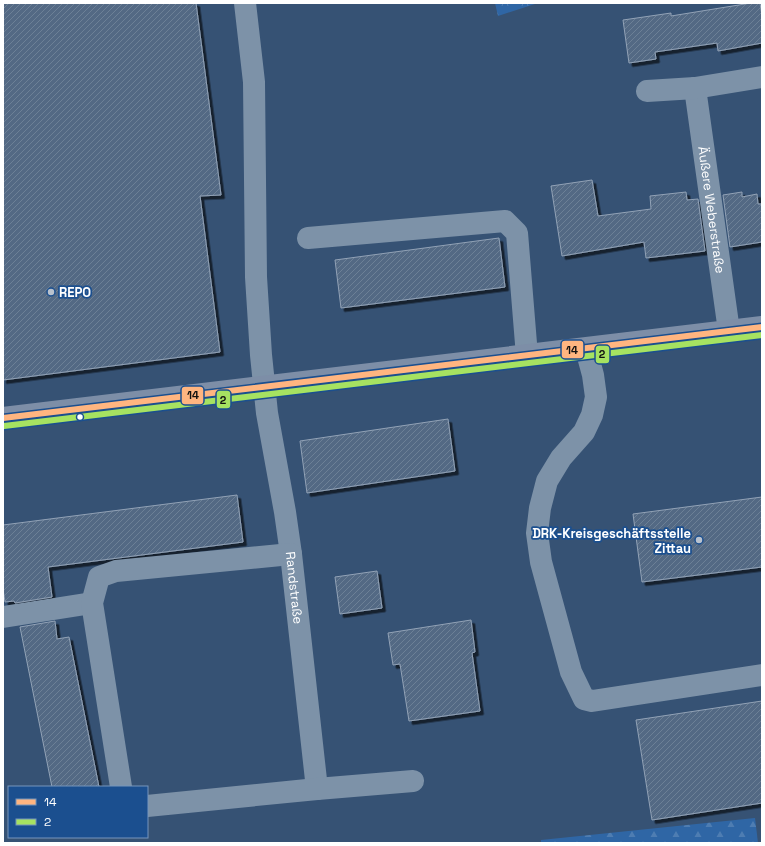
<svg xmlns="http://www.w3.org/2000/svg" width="765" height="846" font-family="'Space Grotesk',sans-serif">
	<defs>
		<pattern id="forest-firs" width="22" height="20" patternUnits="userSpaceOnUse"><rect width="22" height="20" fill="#2f66a5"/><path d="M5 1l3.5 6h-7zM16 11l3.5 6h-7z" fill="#4e7db2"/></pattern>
		<pattern id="park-crowns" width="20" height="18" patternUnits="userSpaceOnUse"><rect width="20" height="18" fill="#2f66a5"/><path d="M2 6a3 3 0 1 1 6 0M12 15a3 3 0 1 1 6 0" fill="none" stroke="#4e7db2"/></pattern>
		<pattern id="building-hatch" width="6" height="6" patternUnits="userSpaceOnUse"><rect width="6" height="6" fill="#526984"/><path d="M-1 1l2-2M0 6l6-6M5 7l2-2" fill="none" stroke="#6c8096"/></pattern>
		<filter id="shadow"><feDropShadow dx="3.5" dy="3.5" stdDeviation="0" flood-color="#0009"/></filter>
	</defs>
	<rect width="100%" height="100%" fill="#365274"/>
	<path fill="url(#forest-firs)" d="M755 818 758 843H541V840Z"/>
	<path fill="url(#park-crowns)" d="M495 3H538L498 16Z"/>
	<path fill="url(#building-hatch)" stroke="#92a2b6" filter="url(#shadow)" d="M3 3H196L221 195 200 196 220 352 3 380Z
		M751 3H760L762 16V43L718 51 717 43 655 52 656 59 629 63 623 20 671 13V16Z
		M592 180 598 216 651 209 650 196 686 192 687 200 698 199 705 251 646 258 644 242 562 256 551 186Z
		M742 192V197L757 194 758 204H762V242L730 247 723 195Z
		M499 238 505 287 341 308 335 260Z
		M448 419 455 471 307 493 300 441Z
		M237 495 243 542 48 567 52 597 15 603 14 601 5 602 3 589V525Z
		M762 497V567L642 582 633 514Z
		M377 571 382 608 340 614 335 577Z
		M471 620 475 652 472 653 480 711 409 721 400 664 393 665 388 633Z
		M55 621 57 639 69 637 99 787H52L20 627Z
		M762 701V803L652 820 636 720Z"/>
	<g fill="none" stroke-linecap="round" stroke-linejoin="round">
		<g stroke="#7d92a8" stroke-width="22">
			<path id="s1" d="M245 3 254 82 256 277 261 355 267 413 285 512 291 554 317 789"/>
			<path id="s2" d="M695 88 729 331"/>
			<path d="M647 91 695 88 762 77"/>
			<path d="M308 238 505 221 517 233 527 356"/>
			<path d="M586 349 593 375 596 397 592 415 584 432 561 458 547 481 540 508 537 533 541 562 571 672 584 699 592 701 762 675"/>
			<path d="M3 617 92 603"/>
			<path d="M121 787 92 603 99 577 116 571 291 554"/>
			<path d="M147 806 317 789 413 781"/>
		</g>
		<path stroke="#7d8ea7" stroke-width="22" d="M3 418 762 327"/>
		<defs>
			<path id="bus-1" d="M3 418 762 327"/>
			<path id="bus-2" d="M4 426 762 335"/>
		</defs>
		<use href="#bus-1" stroke="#1b4f8f" stroke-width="9"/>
		<use href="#bus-2" stroke="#1b4f8f" stroke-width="9"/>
		<use href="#bus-1" stroke="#ffb580" stroke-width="6"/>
		<use href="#bus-2" stroke="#a6e261" stroke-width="6"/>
	</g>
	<g fill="#b9c2ce" stroke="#1b4f8f" stroke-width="1.5">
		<circle cx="51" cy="292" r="4"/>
		<circle cx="699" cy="540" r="4"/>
	</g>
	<circle fill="#fff" stroke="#1b4f8f" stroke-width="1.5" cx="80" cy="417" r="3.5"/>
	<g text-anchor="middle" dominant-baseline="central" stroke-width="3.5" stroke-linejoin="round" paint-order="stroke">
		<g font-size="13" fill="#fff" stroke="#1b4f8f">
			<text stroke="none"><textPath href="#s2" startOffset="123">Äußere Weberstraße</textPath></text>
			<text stroke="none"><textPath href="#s1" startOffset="588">Randstraße</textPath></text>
		</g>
		<g font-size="13" font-weight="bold" fill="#fff" stroke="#1b4f8f" text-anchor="start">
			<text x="59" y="292">REPO</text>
			<text x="691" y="533" text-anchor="end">DRK-Kreisgeschäftsstelle<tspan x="691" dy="15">Zittau</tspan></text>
		</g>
	</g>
	<g stroke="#1b4f8f" stroke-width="1.5">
		<rect x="561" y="340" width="23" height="19" rx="4" fill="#ffb580"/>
		<rect x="595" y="345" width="15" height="19" rx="4" fill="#a6e261"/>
		<rect x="181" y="386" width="23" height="19" rx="4" fill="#ffb580"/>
		<rect x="216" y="390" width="15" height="19" rx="4" fill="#a6e261"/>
	</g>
	<g font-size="11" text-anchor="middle" font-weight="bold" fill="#111">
		<text x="572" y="354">14</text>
		<text x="602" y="358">2</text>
		<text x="193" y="399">14</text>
		<text x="223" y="404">2</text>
	</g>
	<rect width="765" height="846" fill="none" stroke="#ffffff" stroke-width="8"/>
	<rect x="8" y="786" width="140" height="52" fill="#1b4f8f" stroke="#7695bc"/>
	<rect x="16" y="799" width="20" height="6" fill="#ffb580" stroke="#7695bc"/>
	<text x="44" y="806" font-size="12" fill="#ffffff">14</text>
	<rect x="16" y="819" width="20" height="6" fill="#a6e261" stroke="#7695bc"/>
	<text x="44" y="826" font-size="12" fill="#ffffff">2</text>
</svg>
